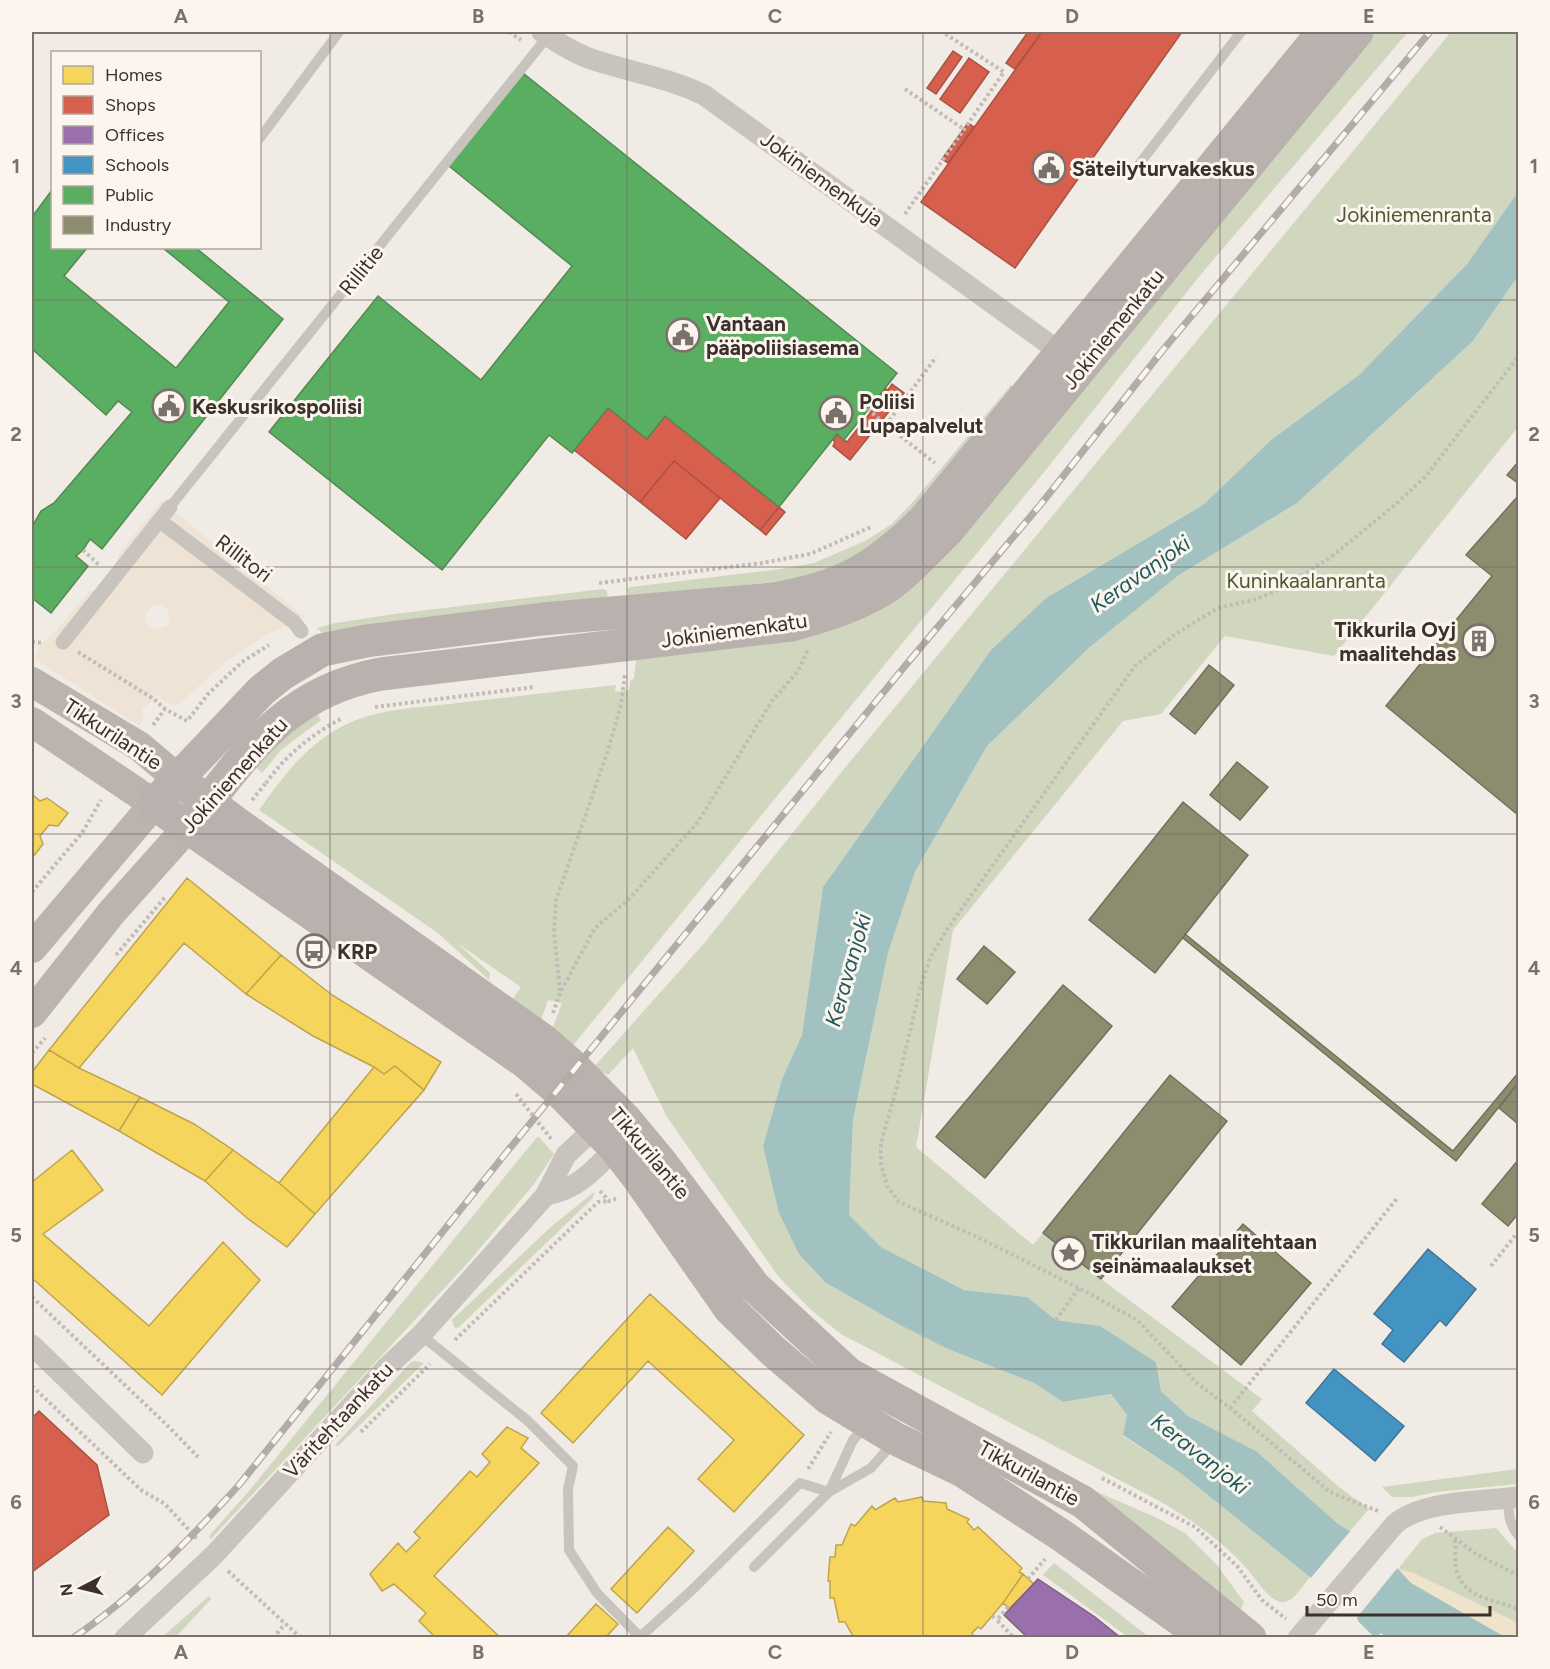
<svg xmlns="http://www.w3.org/2000/svg" width="1550" height="1669" font-family="Figtree,sans-serif">
	<rect width="100%" height="100%" fill="#f0ebe5"/>
	<path fill="#d1d6bf" d="M1375 32H1408L1202 273 1045 471 900 646 570 1049 550 1035 562 1003 548 1000 540 1023 512 1000 521 987 457 943 490 973 489 980 438 933 259 810C283 777 304 747 341 727 376 708 418 708 457 703 510 697 563 691 616 685L615 692 629 690 630 681 634 678 636 659 794 639 1072 402Z
		M1451 32H1518V192L1467 264 1359 375 1271 440 1203 505 1046 598 991 650 823 887 802 1035 782 1079 763 1146 826 1283 900 1325 948 1349 1034 1383 1063 1402 1111 1394 1127 1415 1123 1436 1183 1475 1310 1577C1304 1584 1294 1601 1284 1602 1271 1604 1256 1579 1248 1570 1224 1542 1195 1523 1165 1504L841 1334 811 1310 778 1276 667 1117 633 1048 608 1075 593 1068 706 941 844 769Z
		M1518 276V427L1334 656 1225 636 1161 714 1123 721 953 930 916 1147 1033 1245 1043 1233 1101 1279 1262 1399 1252 1411 1339 1487 1369 1509 1350 1531 1338 1524 1256 1451 1188 1416 1161 1391 1156 1362 1100 1326 1056 1320 1027 1297 964 1290 881 1247 849 1216 853 1120 888 953 915 872 987 746 1090 647 1179 575 1297 503 1473 341Z
		M1011 385 1018 391 895 533 832 569 789 580 629 598 627 589 631 587 781 569 814 563 865 541 892 524 912 503Z
		M603 589 607 591 608 600 325 635 317 628 336 623 394 614Z
		M316 711 321 720 282 749 262 773 255 766 280 738Z
		M538 1136 554 1154 534 1184 466 1265 211 1539 209 1536 248 1492Z
		M594 1192 593 1198 458 1328 454 1327 452 1320 552 1226Z
		M416 1361 424 1363 338 1446 335 1445 411 1362Z
		M1518 1469V1484L1436 1492 1412 1497H1392L1382 1487Z
		M1093 1490 1157 1518 1185 1533 1217 1565 1244 1602 1241 1609 1230 1606Z
		M1496 1528 1518 1553V1623L1413 1573 1398 1569 1422 1539 1436 1533Z
		M1054 1563 1149 1637H1128L1043 1575Z
		M209 1596 211 1599 176 1637H162Z"/>
	<path fill="#efe3cc" d="M1398 1569 1413 1573 1518 1623V1637H1505L1411 1583Z"/>
	<path fill="#eee3d5" fill-rule="evenodd" d="M161 501 305 617 262 637 227 661 181 702 174 705 165 702 155 694 154 699 142 709 144 717 139 726 34 658 42 643 53 634 89 592 99 588 116 567 118 555ZM160 605 167 609 170 617 168 625 156 630 146 623 145 615 152 606Z"/>
	<path fill="#a1c2c1" d="M1518 192V276L1473 341 1297 503 1179 575 1090 647 987 746 915 872 888 953 853 1120 849 1215 881 1247 964 1290 1027 1297 1056 1320 1100 1326 1156 1362 1161 1391 1188 1416 1256 1451 1338 1524 1350 1531 1398 1569 1411 1583 1505 1637 1386 1638 1381 1633 1377 1637H1374L1358 1621 1356 1614 1183 1475 1123 1435 1127 1415 1111 1394 1063 1402 1034 1383 948 1349 900 1325 826 1283 799 1254 779 1213 763 1146 782 1079 802 1035 823 887 991 650 1046 598 1203 505 1271 440 1359 375 1467 264Z"/>
	<path fill="#f0ebe5" d="M1352 1529 1399 1566 1355 1620 1354 1616 1309 1580Z"/>
	<path fill="#f6d55c" stroke="#bea44d" stroke-width="1.5" d="M32 794 40 801 47 798 68 813 58 826 49 825 40 836 43 844 32 858Z
		M187 878 281 955 246 994 184 943 79 1068 49 1050Z
		M281 955 332 995 441 1062 424 1090 395 1066 384 1074 374 1067 313 1036 246 994Z
		M49 1050 79 1068 140 1097 119 1131 32 1084V1072Z
		M395 1066 424 1090 315 1214 279 1183 374 1067 384 1074Z
		M140 1097 194 1124 233 1150 205 1181 119 1131Z
		M72 1150 103 1190 43 1234 149 1326 223 1242 260 1280 162 1395 32 1278V1182Z
		M233 1150 279 1183 315 1214 287 1247 247 1218 205 1181Z
		M650 1294 804 1435 734 1512 698 1479 734 1440 648 1361 573 1443 541 1413Z
		M507 1427 528 1438 521 1448 539 1463 434 1576 501 1638H436L419 1621 426 1613 394 1584 382 1591 370 1574 398 1543 406 1552 420 1538 414 1532 470 1471 477 1477 490 1462 482 1454Z
		M922 1497 923 1501 946 1503 947 1509 969 1519 967 1522 974 1530 978 1527 1022 1568 1019 1572 1023 1574 1003 1603 981 1629 978 1627 972 1633 974 1638H854L845 1622H839L834 1598H830V1581H828L830 1557H835L836 1545H842L851 1524 855 1526 872 1506 875 1510 895 1498 898 1502Z
		M668 1527 694 1551 637 1613 611 1589Z
		M1023 1574 1034 1584 1008 1610V1607L1003 1603Z
		M596 1604 618 1624 605 1638H565Z"/>
	<path fill="#d6604d" stroke="#a85243" stroke-width="1.5" d="M1028 32H1042L1015 69 1006 63Z
		M1042 32H1182L1015 268 921 202Z
		M953 51 962 57 936 94 927 88Z
		M969 58 989 72 960 113 940 99Z
		M968 123 974 127 948 163 942 159Z
		M892 384 904 393 850 460 833 446 835 442 833 440 837 434 847 442 875 407 872 405 885 388 888 390Z
		M608 408 647 439 665 416 779 507 760 530 674 461 640 502 574 450Z
		M674 461 720 498 686 539 640 502Z
		M779 507 785 512 766 535 760 530Z
		M39 1411 97 1465 109 1515 32 1572V1418Z"/>
	<path fill="#9970ab" stroke="#7d5d85" stroke-width="1.5" d="M1038 1579 1095 1617 1121 1638H1028L1004 1615Z"/>
	<path fill="#4393c3" stroke="#417595" stroke-width="1.5" d="M1428 1249 1476 1289 1446 1326 1440 1320 1404 1362 1382 1344 1393 1330 1374 1314Z
		M1334 1369 1404 1426 1375 1461 1306 1403Z"/>
	<path fill="#5aae61" stroke="#518851" stroke-width="1.5" d="M523 73 897 373 844 440 837 434 779 507 665 416 647 439 608 408 572 453 549 435 442 570 269 432 378 296 481 380 572 266 449 166Z
		M52 190V248H87L64 276 176 368 229 302 163 248H196L283 319 102 549 90 539 83 550 76 556 88 566 51 613 32 598V527L41 511 54 503 132 412 118 401 106 415 32 349V217Z"/>
	<path fill="#8c8c6e" stroke="#74705a" stroke-width="1.5" d="M1518 462V483L1507 475Z
		M1518 496V815L1386 706 1492 576 1466 555Z
		M1209 665 1234 685 1195 734 1170 714Z
		M1237 762 1268 787 1240 820 1210 795Z
		M1183 802 1248 855 1155 973 1089 920Z
		M1185 934 1453 1151 1518 1073V1083L1456 1161 1183 938Z
		M984 946 1015 972 987 1004 957 979Z
		M1063 985 1112 1026 985 1178 936 1137Z
		M1170 1075 1227 1121 1101 1279 1043 1233Z
		M1518 1083V1124L1499 1108Z
		M1518 1160V1214L1508 1226 1482 1204Z
		M1243 1224 1311 1283 1241 1365 1172 1307Z"/>
	<g fill="none" stroke-linecap="round" stroke-linejoin="round">
		<path stroke="#c2bbb6" stroke-width="4" stroke-dasharray="3 3" stroke-linecap="butt" d="M509 32 521 40
			M905 89 965 130
			M905 214 1004 72 944 33
			M868 409 886 425 935 463
			M886 425 936 357
			M83 550 100 566
			M599 583 762 563 810 554 871 527
			M32 642 43 643
			M78 652 154 699 165 709
			M375 707 534 687
			M153 725 165 709 187 721 209 693 242 662 269 645
			M266 783C285 756 313 733 343 718
			M252 800 266 783
			M32 892 82 833 101 800
			M116 955 166 896
			M560 991 554 932 556 900 607 753 621 705 625 674
			M553 1013 560 993 595 928 629 899 698 822 772 701 798 671 808 649
			M32 1053 45 1038
			M516 1094 552 1140
			M600 1191 609 1201 618 1198
			M1491 1266 1518 1232
			M32 1297 167 1425 198 1457
			M1056 1320 1079 1288
			M455 1340 598 1202 608 1201
			M32 1386 141 1490 165 1504 198 1540
			M1230 1408 1398 1197
			M361 1432 430 1364
			M808 1469 831 1432
			M1102 1478 1195 1527 1237 1566 1262 1600 1286 1619
			M1378 1511 1330 1492 1230 1408 1197 1383 1137 1320 1079 1288 975 1236 899 1202 887 1186 881 1163V1143L896 1090 921 985 930 958 948 928 1135 666 1177 633 1218 608 1257 599 1282 588 1331 557 1396 504 1425 477 1518 357
			M1440 1527 1476 1554 1518 1575
			M1455 1540C1456 1550 1454 1563 1457 1572 1466 1601 1497 1598 1518 1610
			M228 1571 301 1638
			M1028 1579 1045 1559
			M1008 1607 997 1620 1014 1638
			M992 1616 997 1620
			M273 1638 285 1624"/>
		<path stroke="#c9c3be" stroke-width="10" d="M260 138 339 32
			M1137 167 1241 32
			M170 507 548 36
			M421 1335 528 1421 573 1466 568 1489 569 1550 597 1593 640 1637 691 1591 800 1483 829 1492
			M829 1492 853 1440 866 1426
			M1508 1498C1509 1513 1508 1523 1518 1535
			M754 1567 829 1492 871 1468 894 1442"/>
		<path stroke="#c9c3be" stroke-width="15" d="M160 521 294 622 301 631
			M63 642 170 507"/>
		<path stroke="#c9c3be" stroke-width="21" d="M542 32C558 43 575 54 594 60 631 72 669 78 704 95L1071 360
			M545 1196C552 1193 561 1192 568 1188 585 1180 613 1154 620 1137
			M32 1345 143 1453
			M125 1638 213 1556 386 1368 421 1335 545 1196 566 1155 595 1128 605 1125
			M1298 1638 1395 1524C1423 1500 1481 1502 1518 1497"/>
		<path stroke="#bab3ae" stroke-width="30" d="M32 682 139 746 178 779
			M32 722 154 804 32 948
			M32 1013 112 912 187 828"/>
		<path stroke="#b8b1ad" stroke-width="33" d="M191 789 235 822 543 1040 576 1069 626 1120 660 1161 754 1286 849 1374 1083 1502 1250 1638
			M187 828C245 756 283 692 381 674L791 625C825 616 861 605 890 585 911 569 929 549 948 530L1357 32
			M1206 1638 1061 1535 961 1470 896 1439 828 1398 772 1350 730 1309 639 1179 615 1148 559 1091 525 1062 154 804 261 691 282 674 322 650 366 641 543 619 772 599C841 588 874 569 924 520L1323 32"/>
		<defs>
			<path id="rail" d="M73 1638C135 1596 189 1540 239 1485L510 1148 905 666 1041 504 1163 350 1430 32"/>
		</defs>
		<use href="#rail" stroke="#b1aca8" stroke-width="7"/>
		<use href="#rail" stroke="#fbf5ee" stroke-width="4.5" stroke-dasharray="14" stroke-linecap="butt"/>
	</g>
	<path fill="none" stroke="#7a716c" stroke-width="1.5" stroke-opacity="0.55" d="M330 32V1638M627 32V1638M923 32V1638M1220 32V1638M32 300H1518M32 567H1518M32 834H1518M32 1102H1518M32 1369H1518"/>
	<defs>
		<symbol id="civic-ring" viewBox="-11 -11 22 22"><circle r="9.5" fill="#fbf5ee" stroke="#7a716c" stroke-width="1.5"/><path d="M-.6-6.5H3V-4.5H.6V-3L4-1V1h2V6H-6V1h2V-1L-.6-3ZM-1.2 2.5V6h2.4V2.5Z" fill="#7a716c"/></symbol>
		<symbol id="building-ring" viewBox="-11 -11 22 22"><circle r="9.5" fill="#fbf5ee" stroke="#7a716c" stroke-width="1.5"/><path d="M-4-6H4V6H1V3H-1V6H-4ZM-2.5-4.3h1.7v1.8h-1.7ZM.8-4.3h1.7v1.8H.8ZM-2.5-1h1.7V.8h-1.7ZM.8-1h1.7V.8H.8Z" fill="#7a716c"/></symbol>
		<symbol id="bus-ring" viewBox="-11 -11 22 22"><circle r="9.5" fill="#fbf5ee" stroke="#7a716c" stroke-width="1.5"/><path d="M-5-6H5V4H4V6H2V4H-2V6H-4V4H-5ZM-3.5-4V0h7V-4ZM-3.5 1.2v1.5H-2V1.2ZM2 1.2v1.5H3.5V1.2Z" fill="#7a716c"/></symbol>
		<symbol id="sight-ring" viewBox="-11 -11 22 22"><circle r="9.5" fill="#fbf5ee" stroke="#7a716c" stroke-width="1.5"/><path d="M0-6L1.8-2.2L6-1.7L2.9 1.2L3.7 5.4L0 3.3L-3.7 5.4L-2.9 1.2L-6-1.7L-1.8-2.2Z" fill="#7a716c"/></symbol>
	</defs>
	<g fill-rule="evenodd">
		<use href="#civic-ring" x="1030" y="149" width="38" height="38"/>
		<use href="#civic-ring" x="664" y="316" width="38" height="38"/>
		<use href="#civic-ring" x="150" y="387" width="38" height="38"/>
		<use href="#civic-ring" x="817" y="394" width="38" height="38"/>
		<use href="#building-ring" x="1460" y="622" width="38" height="38"/>
		<use href="#bus-ring" x="295" y="932" width="38" height="38"/>
		<use href="#sight-ring" x="1050" y="1234" width="38" height="38"/>
	</g>
	<g text-anchor="middle" dominant-baseline="central" stroke-width="6" stroke-linejoin="round" paint-order="stroke">
		<g font-size="21" font-weight="bold" fill="#3b302b" stroke="#fbf5ee" text-anchor="start">
			<text x="1072" y="168">Säteilyturvakeskus</text>
			<text x="706" y="323">Vantaan<tspan x="706" dy="24">pääpoliisiasema</tspan></text>
			<text x="859" y="401">Poliisi<tspan x="859" dy="24">Lupapalvelut</tspan></text>
			<text x="192" y="406">Keskusrikospoliisi</text>
			<text x="1456" y="629" text-anchor="end">Tikkurila Oyj<tspan x="1456" dy="24">maalitehdas</tspan></text>
			<text x="337" y="951">KRP</text>
			<text x="1092" y="1241">Tikkurilan maalitehtaan<tspan x="1092" dy="24">seinämaalaukset</tspan></text>
		</g>
		<g font-size="21" fill="#3b302b" stroke="#fbf5ee">
			<text transform="translate(822 179) rotate(36)">Jokiniemenkuja</text>
			<text transform="translate(361 270) rotate(-51)">Rillitie</text>
			<text transform="translate(1113 329) rotate(-51)">Jokiniemenkatu</text>
			<text transform="translate(244 558) rotate(37)">Rillitori</text>
			<text transform="translate(734 630) rotate(-8)">Jokiniemenkatu</text>
			<text transform="translate(113 734) rotate(33)">Tikkurilantie</text>
			<text transform="translate(234 775) rotate(-48)">Jokiniemenkatu</text>
			<text transform="translate(650 1153) rotate(50)">Tikkurilantie</text>
			<text transform="translate(338 1420) rotate(-47)">Väritehtaankatu</text>
			<text transform="translate(1029 1473) rotate(29)">Tikkurilantie</text>
		</g>
		<g font-size="21" fill="#4a5a2e" stroke="#fbf5ee">
			<text x="1414" y="214">Jokiniemenranta</text>
			<text x="1306" y="580">Kuninkaalanranta</text>
		</g>
		<g font-size="22" font-style="italic" fill="#1f5a5e" stroke="#fbf5ee">
			<text transform="translate(1140 574) rotate(-35)">Keravanjoki</text>
			<text transform="translate(848 970) rotate(-74)">Keravanjoki</text>
			<text transform="translate(1200 1454) rotate(38)">Keravanjoki</text>
		</g>
	</g>
	<rect width="1550" height="1669" fill="none" stroke="#fbf5ee" stroke-width="66"/>
	<rect x="51" y="51" width="210" height="198" fill="#fbf5ee" stroke="#aea6a0" stroke-width="1.5"/>
	<rect x="63" y="66" width="30" height="18" fill="#f6d55c" stroke="#aea6a0" stroke-width="1.5"/>
	<text x="105" y="81" font-size="18" fill="#3b302b">Homes</text>
	<rect x="63" y="96" width="30" height="18" fill="#d6604d" stroke="#aea6a0" stroke-width="1.5"/>
	<text x="105" y="111" font-size="18" fill="#3b302b">Shops</text>
	<rect x="63" y="126" width="30" height="18" fill="#9970ab" stroke="#aea6a0" stroke-width="1.5"/>
	<text x="105" y="141" font-size="18" fill="#3b302b">Offices</text>
	<rect x="63" y="156" width="30" height="18" fill="#4393c3" stroke="#aea6a0" stroke-width="1.5"/>
	<text x="105" y="171" font-size="18" fill="#3b302b">Schools</text>
	<rect x="63" y="186" width="30" height="18" fill="#5aae61" stroke="#aea6a0" stroke-width="1.5"/>
	<text x="105" y="201" font-size="18" fill="#3b302b">Public</text>
	<rect x="63" y="216" width="30" height="18" fill="#8c8c6e" stroke="#aea6a0" stroke-width="1.5"/>
	<text x="105" y="231" font-size="18" fill="#3b302b">Industry</text>
	<g transform="translate(81 1588) rotate(263)" stroke="#fbf5ee" stroke-width="4.5" paint-order="stroke">
	<path d="M0-4.5L10 22L0 15L-10 22Z" fill="#3b302b"/>
	<text y="-9" font-size="16" font-weight="bold" text-anchor="middle" fill="#3b302b">N</text>
	</g>
	<path d="M1307 1606v9h183v-9" fill="none" stroke="#3b302b" stroke-width="3"/>
	<text x="1316" y="1606" font-size="18" fill="#3b302b" stroke="#fbf5ee" stroke-width="4.5" paint-order="stroke">50 m</text>
	<rect x="33" y="33" width="1484" height="1603" fill="none" stroke="#7a716c" stroke-width="2"/>
	<g font-size="20" text-anchor="middle" font-weight="bold" fill="#7a716c">
		<text x="181" y="23">A</text>
		<text x="478" y="23">B</text>
		<text x="775" y="23">C</text>
		<text x="1072" y="23">D</text>
		<text x="1369" y="23">E</text>
		<text x="16" y="173">1</text>
		<text x="1534" y="173">1</text>
		<text x="16" y="441">2</text>
		<text x="1534" y="441">2</text>
		<text x="16" y="708">3</text>
		<text x="1534" y="708">3</text>
		<text x="16" y="975">4</text>
		<text x="1534" y="975">4</text>
		<text x="16" y="1242">5</text>
		<text x="1534" y="1242">5</text>
		<text x="16" y="1509">6</text>
		<text x="1534" y="1509">6</text>
		<text x="181" y="1659">A</text>
		<text x="478" y="1659">B</text>
		<text x="775" y="1659">C</text>
		<text x="1072" y="1659">D</text>
		<text x="1369" y="1659">E</text>
	</g>
</svg>
